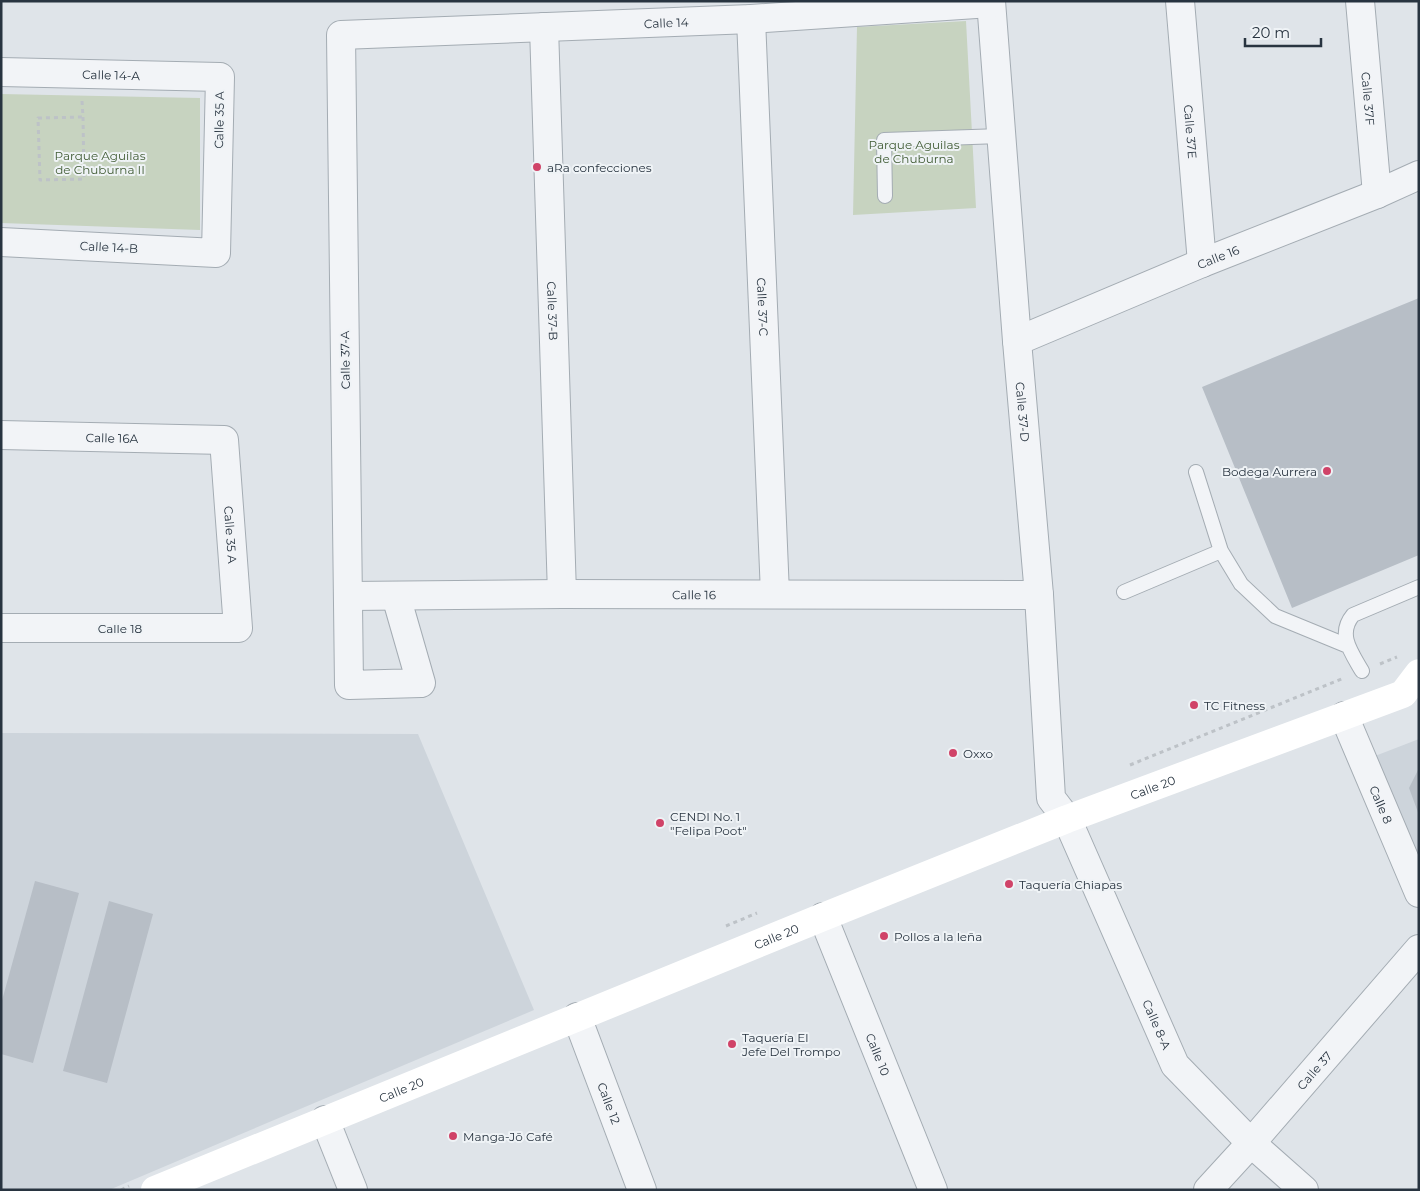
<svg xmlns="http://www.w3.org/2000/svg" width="1420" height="1191" font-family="Montserrat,sans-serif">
	<rect width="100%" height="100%" fill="#dfe4e9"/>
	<path fill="#cdd4db" d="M1 733 418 734 534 1010 109 1190H1Z
		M1419 739V883L1375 756Z"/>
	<path fill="#c7d3c0" d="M966 21 976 208 853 215 857 27Z
		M1 94 200 98V230L1 223Z"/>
	<path fill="#b7bec6" d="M1419 298V555L1292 608 1202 387Z
		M1419 768V815L1409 788Z
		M35 881 79 893 33 1063 1 1054V1004Z
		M109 901 153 914 107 1083 63 1071Z"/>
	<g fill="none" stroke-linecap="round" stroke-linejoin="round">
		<defs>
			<path id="lane" d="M885 196 884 140 1001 136
				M1196 472 1221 551
				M1124 592 1221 551 1241 584 1275 616 1348 646
				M1362 671C1351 652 1337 634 1353 615L1419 587"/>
			<g id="street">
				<path id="s1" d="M991 1 1017 341 1039 595 1051 798 1067 819 1175 1065 1251 1143 1304 1190"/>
				<path id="s2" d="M1180 1 1202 263"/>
				<path id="s3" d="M1360 1 1377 194"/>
				<path id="s4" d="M751 19 775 594"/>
				<path id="s5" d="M544 27 562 594"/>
				<path id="s6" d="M1 72 220 77 216 253 1 242"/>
				<path id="s7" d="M1017 341 1202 263 1377 194 1419 175"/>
				<path id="s8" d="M1 435 224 440 238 628H1"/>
				<path id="s9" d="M349 596 562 594 1039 595"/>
				<path id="s10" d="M396 596 421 683 349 685 341 35 751 19 991 3"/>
				<path id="s11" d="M1344 716 1419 893"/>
				<path id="s12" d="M823 917 933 1190"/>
				<path id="s13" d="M577 1017 642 1190"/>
				<path d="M325 1120 353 1190"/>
				<path id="s14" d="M1208 1190 1251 1143 1419 949"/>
			</g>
		</defs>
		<use href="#lane" stroke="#a4acb3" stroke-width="16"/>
		<use href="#street" stroke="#a4acb3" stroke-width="30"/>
		<path stroke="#bdc2c7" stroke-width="3" stroke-dasharray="4 4" stroke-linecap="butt" d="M82 101 83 117
			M83 117 84 179 40 180 38 118Z
			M1380 664 1397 657
			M1130 765 1344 678
			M726 926 757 913
			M121 1190 129 1186"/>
		<use href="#lane" stroke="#f2f4f7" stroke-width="14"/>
		<use href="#street" stroke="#f2f4f7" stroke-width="28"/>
		<path stroke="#fff" stroke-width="28" id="s15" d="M155 1190 823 917 1067 819 1403 694 1419 673"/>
	</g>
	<g fill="#d04368" stroke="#eff3f6" stroke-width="2">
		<circle cx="537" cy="167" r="5"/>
		<circle cx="1327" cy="471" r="5"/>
		<circle cx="1194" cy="705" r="5"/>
		<circle cx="953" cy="753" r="5"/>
		<circle cx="660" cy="823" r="5"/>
		<circle cx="1009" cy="884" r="5"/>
		<circle cx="884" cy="936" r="5"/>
		<circle cx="732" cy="1044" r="5"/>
		<circle cx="453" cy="1136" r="5"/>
	</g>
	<g text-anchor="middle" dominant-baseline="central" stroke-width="4" stroke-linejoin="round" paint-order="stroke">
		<g font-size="12" fill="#283440" stroke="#eff3f6">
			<text stroke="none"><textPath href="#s10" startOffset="1138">Calle 14</textPath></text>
			<text stroke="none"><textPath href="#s6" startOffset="110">Calle 14-A</textPath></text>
			<text stroke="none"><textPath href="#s3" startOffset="98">Calle 37F</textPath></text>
			<text transform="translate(219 120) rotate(-89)">Calle 35 A</text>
			<text stroke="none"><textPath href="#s2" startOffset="131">Calle 37E</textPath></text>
			<text transform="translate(109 247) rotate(3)">Calle 14-B</text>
			<text stroke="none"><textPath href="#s7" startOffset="218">Calle 16</textPath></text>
			<text stroke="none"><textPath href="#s4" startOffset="288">Calle 37-C</textPath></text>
			<text stroke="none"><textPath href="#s5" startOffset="284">Calle 37-B</textPath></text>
			<text transform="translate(345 360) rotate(-91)">Calle 37-A</text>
			<text stroke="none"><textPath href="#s1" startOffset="412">Calle 37-D</textPath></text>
			<text stroke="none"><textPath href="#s8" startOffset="111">Calle 16A</textPath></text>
			<text stroke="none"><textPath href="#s8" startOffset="318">Calle 35 A</textPath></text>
			<text stroke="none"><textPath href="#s9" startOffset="345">Calle 16</textPath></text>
			<text x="120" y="628">Calle 18</text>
			<text stroke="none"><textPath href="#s15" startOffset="1076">Calle 20</textPath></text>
			<text stroke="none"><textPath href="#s11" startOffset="96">Calle 8</textPath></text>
			<text stroke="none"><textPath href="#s15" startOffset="671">Calle 20</textPath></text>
			<text stroke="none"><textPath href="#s1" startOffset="1050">Calle 8-A</textPath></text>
			<text stroke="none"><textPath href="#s12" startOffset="148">Calle 10</textPath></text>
			<text stroke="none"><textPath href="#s14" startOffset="160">Calle 37</textPath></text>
			<text stroke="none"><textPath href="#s15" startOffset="266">Calle 20</textPath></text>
			<text stroke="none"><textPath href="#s13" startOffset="92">Calle 12</textPath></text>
		</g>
		<g font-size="12" fill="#415c35" stroke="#eff3f6">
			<text x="914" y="144">Parque Aguilas<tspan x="914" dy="14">de Chuburna</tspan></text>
			<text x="100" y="155">Parque Aguilas<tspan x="100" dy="14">de Chuburna II</tspan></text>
		</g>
		<g font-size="12" fill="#283440" stroke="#eff3f6" text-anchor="start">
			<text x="547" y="167">aRa confecciones</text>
			<text x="1317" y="471" text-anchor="end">Bodega Aurrera</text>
			<text x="1204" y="705">TC Fitness</text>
			<text x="963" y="753">Oxxo</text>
			<text x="670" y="816">CENDI No. 1<tspan x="670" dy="14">"Felipa Poot"</tspan></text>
			<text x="1019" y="884">Taquería Chiapas</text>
			<text x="894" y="936">Pollos a la leña</text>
			<text x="742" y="1037">Taquería El<tspan x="742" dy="14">Jefe Del Trompo</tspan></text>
			<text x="463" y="1136">Manga-Jō Café</text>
		</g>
	</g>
	<rect width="1420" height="1191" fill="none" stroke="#283440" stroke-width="5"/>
	<path d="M1245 38v8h76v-8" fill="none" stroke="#283440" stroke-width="2.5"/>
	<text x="1252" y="38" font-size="15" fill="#283440" stroke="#eff3f6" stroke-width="4" paint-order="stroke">20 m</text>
</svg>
